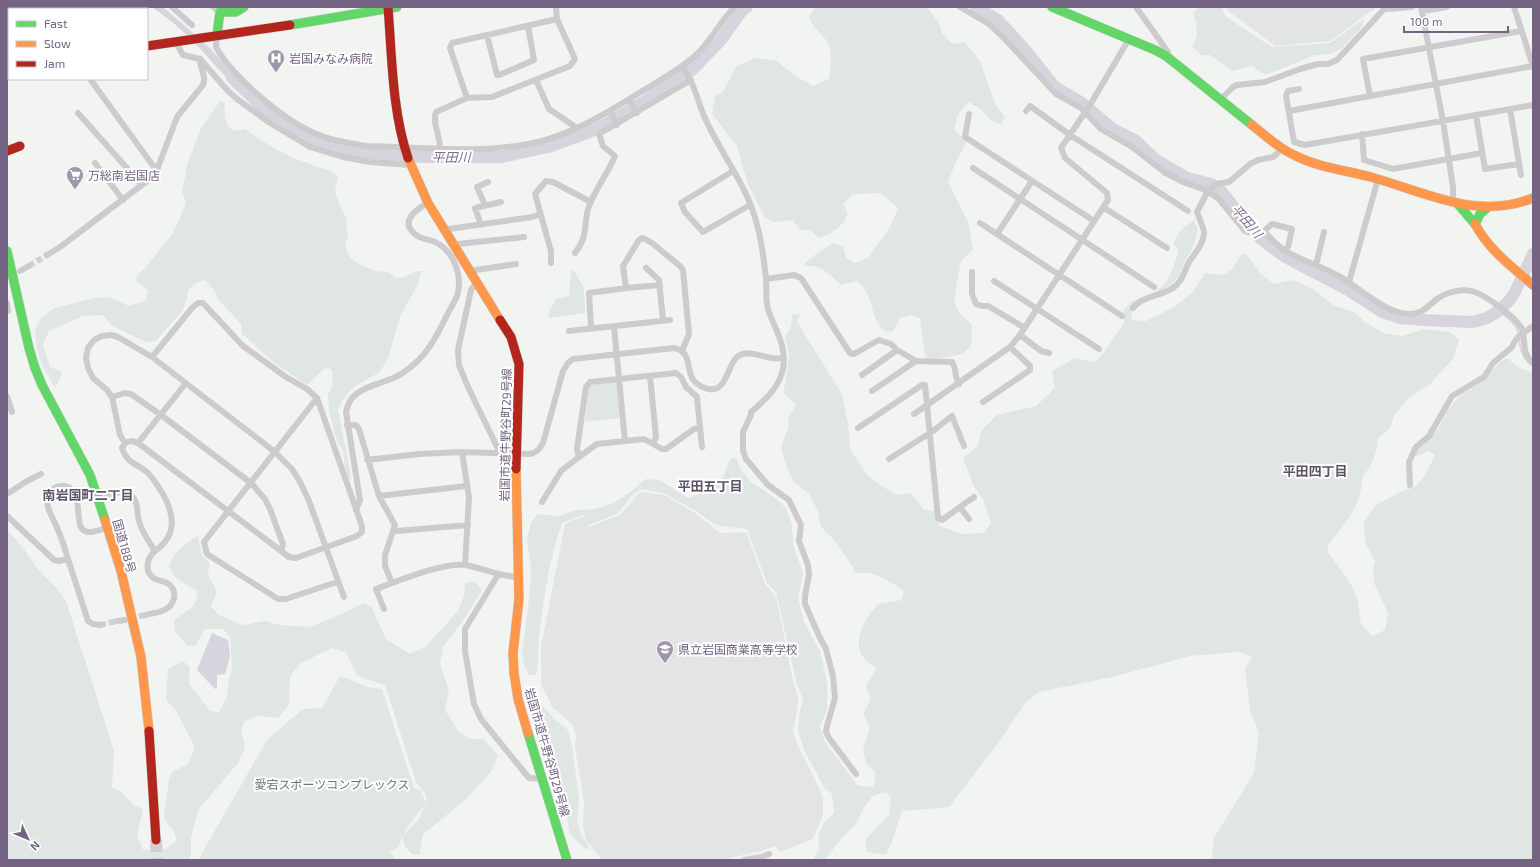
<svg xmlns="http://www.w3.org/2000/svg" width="1540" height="867" font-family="'Exo 2','Noto Sans JP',sans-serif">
	<rect width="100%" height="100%" fill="#f2f4f2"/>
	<path fill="#e3e4e5" d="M1226 7H1377L1330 41 1275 46 1227 10Z
		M640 492 664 495 695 513 720 533 746 532 765 584 776 597 793 681 798 697V706L793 731 797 744 820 790 823 800V815L813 839 780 852 775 846 761 851 721 860H602L586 840 583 826 584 802 575 747 576 735 572 724 553 708 541 684V647L565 524 584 516 590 527 621 514Z"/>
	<path fill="#dfe6e3" d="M815 7H927L939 23 942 33 952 44 965 42 980 61 996 106 1005 117 1001 124 991 121 979 108 968 102 957 116 954 130 967 141 955 164 948 182 968 222 973 249 961 261 954 299 959 313 972 325 971 346 962 354 933 360 925 356 920 318 910 315 900 318 893 331 886 332C883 329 878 325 876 320 869 302 873 297 857 281L841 285C833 278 827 270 816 267 811 265 808 267 804 264L816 254 833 243 843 246 846 257 855 263 869 257 890 227 898 208 880 193 853 194 843 204 848 214C843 227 831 234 818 238L810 230H800L793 220 774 222 765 218 747 182 737 146 712 114 715 96 723 92 736 67 755 58 776 60 795 76 813 86 829 79C831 65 834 49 823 36 816 29 812 26 809 16Z
		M1199 7H1222L1226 17 1272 47 1330 43 1364 19 1362 27 1342 48 1332 54 1315 55 1266 75 1252 66 1233 71 1210 55H1201L1192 46C1200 36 1197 25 1193 13Z
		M220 101 225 103C224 114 224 123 233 131L245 129C265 144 287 156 310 164 322 169 327 168 338 176L335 192 339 203 346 218 348 238 345 245 348 255 357 263 375 271 388 272 396 278 405 277 416 271H422L417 286 400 316 388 358 380 372 355 386 343 399 338 410 351 476 350 480 346 474 343 451 335 436 329 410 328 394 333 385 332 370 326 367 307 385 277 365 242 334 241 324 218 299 214 290 205 280 197 282 188 290 187 299 182 311 156 341 146 342 129 334 111 325 103 315 83 316 49 331 43 344 50 367 62 372 58 383 55 388 42 365 37 349 35 331 41 318 54 308 95 298 109 297 129 306 146 300 148 291 136 281 137 275 145 268 173 233 186 203 182 192 188 162 201 128Z
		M1194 220 1198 230 1194 245 1183 265 1179 276 1171 285 1131 308 1132 320 1146 321 1174 307 1193 292 1205 273 1223 275 1232 269 1241 255 1246 253 1260 273 1274 284 1294 280 1313 289 1335 306 1354 312 1365 322 1383 333 1402 336 1424 329 1450 332 1459 340 1453 359 1430 384 1407 399 1394 416 1390 428 1378 438C1377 454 1372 466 1362 477 1362 507 1344 523 1328 546V552L1349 581 1357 597 1361 624 1372 636 1385 630 1388 613 1374 583 1373 569 1375 561 1365 542 1364 522 1376 505 1400 492 1415 487 1425 475 1435 455 1429 451 1417 457 1414 450 1438 429 1448 410 1459 396 1479 384 1500 362 1507 358 1518 367 1533 373V860H1212L1214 838 1254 773 1259 733 1250 710 1245 669 1252 657 1239 652 1190 656 1112 677 1039 692 1026 702 999 742 949 807 902 811 892 841 886 855 867 852 865 840 889 815 891 797 886 792 873 796 864 807 856 824 842 838 827 857V860H813L819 850 818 836 824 822 834 813 832 794 825 789 804 750 798 730 799 716 803 699 797 685 776 592 767 583 747 529 720 526 711 522 696 511 663 493 642 489 633 494 618 513 589 525 583 515 562 523C549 558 544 598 539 635 538 649 539 662 536 675H529L524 665 522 653 530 591 531 569 527 539 531 522 538 514 559 516 576 510 595 509 614 503 629 493 646 479 660 480 688 498 716 487 722 480 730 459 736 457 741 470 750 481 771 495 786 508 792 524 793 544 803 573 798 598 804 622 820 651 827 682V709L820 727 825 742 858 786 874 787 876 773 866 763 863 750 870 727 863 714 871 699 866 686 877 669C872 665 864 660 861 654 854 635 866 618 878 604L902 600 904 591 889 581 871 573H854L853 567 834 540 821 527 818 511 809 494 793 481 786 465 781 448 788 428 789 416 796 405 783 393 786 380 789 355 785 336 790 330 793 314 800 315 797 322 842 394 848 424 850 449 867 475 880 485 897 495 911 493 924 510 934 511 940 526 962 534 984 533 991 523 983 499 973 485 963 458 978 446 981 431 997 415 1036 406 1055 388 1052 371 1075 358 1094 362 1103 354 1124 323V311L1131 302 1152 294 1164 285 1172 271 1179 250 1173 244 1180 231Z
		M571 270 575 272 584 288 585 313 549 318V312L556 299 569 296Z
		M614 382 618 388 619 418 585 422 589 387 592 385Z
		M9 532 24 549 36 567 58 590 66 601 114 751 112 787 122 792 133 805 143 809 137 835 143 850 166 849 177 841 174 832 164 818 169 779 172 772 188 764 195 747 175 709 166 700 168 669 183 661 190 667 189 684 210 711 219 712 226 699 232 666 230 637 223 629H205L195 646H187L175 631 174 620C185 611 199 608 197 591L176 578 169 567C172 554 186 542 198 536L202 555 210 564C204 580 214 579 216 591 216 596 213 602 211 607L219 615 243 625 265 621 280 625 309 627 344 613 363 603 371 606 386 639 410 654 425 647 458 611 464 596 465 583 474 581 482 590 464 619 443 647 440 664 449 690 445 710 459 732 471 739H484L498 756 491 772 464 801 423 834 420 854 413 855 405 847 402 836 399 847 390 851 396 860H198L267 740 303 709 322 708 340 676 349 679 367 687 382 689 414 788 420 790 426 803 406 829 404 834 419 819 427 801 425 793 416 782 385 685 366 679 357 675 346 652 332 648 301 663 290 676 289 705 278 718 256 716 244 722 241 730 245 748 238 763 198 810 191 838V856L188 860H7V534Z
		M536 698 555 720 568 730 572 745 579 799 577 820 582 836 589 847 587 850 570 835 563 794 547 763 538 739 529 704Z"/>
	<path fill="#d7d4dd" d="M151 7H163L209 47 242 85 244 90H238C210 61 186 28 151 7Z
		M212 633 228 640 230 656 225 674 217 675V688L215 689 197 670Z"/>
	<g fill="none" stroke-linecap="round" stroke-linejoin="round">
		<path stroke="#d7d4dd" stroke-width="2" d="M1497 312C1507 315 1516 324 1519 334
			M1519 338C1520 350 1523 360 1533 366"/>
		<path stroke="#d7d4dd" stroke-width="12" d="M976 7 998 20 1022 46 1055 87 1082 103 1113 129 1135 140 1156 160 1187 178 1212 184 1221 191 1258 236 1271 247 1287 258 1348 290 1382 312 1400 318 1424 320 1473 322 1487 318 1497 312 1509 301 1515 292 1533 254
			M232 78 260 105 282 123 304 137 340 148 390 156 431 157H501L548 147 587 133 606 124 643 102 692 70 721 40 741 12 747 7"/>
		<path stroke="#d2d0d6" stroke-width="6" stroke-dasharray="6 3" stroke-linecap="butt" d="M29 266 47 255
			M130 618 146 615
			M100 625 117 621"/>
		<path stroke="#d2d0d6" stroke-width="12" stroke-dasharray="12 6" stroke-linecap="butt" d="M156 840 157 860"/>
		<defs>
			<path id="fast" d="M1052 7 1155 50 1166 56 1252 125
				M290 25 397 7
				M7 27 9 28
				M217 35 220 12H236L244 7
				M1457 203 1475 224 1480 214 1487 208
				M7 251 29 348 35 368 42 385 90 475 105 520
				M528 733 567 860"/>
			<path id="slow" d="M1252 125C1265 135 1277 147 1292 154 1316 167 1344 170 1371 177 1425 192 1476 221 1533 198
				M408 158 428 203 500 320
				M1475 224C1489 250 1511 266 1533 285
				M516 469 519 599 513 653 514 673 518 699 528 733
				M105 520 121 571 141 657 149 731"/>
			<path id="jam" d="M388 7C392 56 392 111 408 158
				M147 46 290 25
				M7 151 20 146
				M500 320 511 337 519 364 516 469
				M149 731 156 840"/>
		</defs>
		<use href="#fast" stroke="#d1d0d2" stroke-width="10"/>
		<use href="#slow" stroke="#d1d0d2" stroke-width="10"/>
		<use href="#jam" stroke="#d1d0d2" stroke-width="10"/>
		<path stroke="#cdcbcd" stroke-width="6" d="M172 7 192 25
			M213 7 220 12
			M960 7 989 24 1003 37 1056 94 1081 108 1101 129 1132 147 1164 172 1183 182 1208 191 1219 199 1245 231 1251 233 1264 231C1270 238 1277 245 1284 250 1301 261 1322 266 1339 276 1360 288 1385 314 1411 314 1422 314 1429 305 1437 299 1446 292 1463 288 1475 292 1486 296 1517 318 1522 329 1526 341 1521 353 1533 363
			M1136 7 1168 52 1166 56
			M1421 7 1443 121 1453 187V197L1452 202
			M1514 7 1533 66
			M1385 9 1412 7
			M1423 11 1447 7
			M217 35 216 47C231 75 282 119 312 132 328 140 348 143 366 146 423 147 482 155 538 142 573 133 604 115 634 96 655 83 679 71 697 54 712 40 720 21 735 7
			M487 35 497 75H499L534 60 528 26
			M175 41 183 55 200 59 228 91 237 99 270 123 310 147 343 157 370 162 410 165
			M682 66C694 82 697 99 704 116 720 153 748 186 757 225 762 242 764 260 766 278 767 288 765 299 768 309 775 331 787 344 783 369 779 388 765 400 751 412V415L743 432V451L746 459 768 485 789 500 801 525 799 541 808 565 809 575 805 596V604L820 638 826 649 833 676 835 698 827 726 826 732 829 738 856 774
			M90 79 154 167 158 170
			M536 80 549 109 577 128
			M1299 89 1288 91 1286 96 1294 142 1305 145 1533 105
			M1370 96 1363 59 1521 31
			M467 98 450 48 452 43 557 19
			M629 99 637 113
			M1221 99 1233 87 1237 85 1265 82 1300 69 1318 64H1328L1337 60 1386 7
			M1510 109 1521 175
			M610 111 617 125
			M1026 111 1030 106 1070 135 1188 211
			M1289 111 1533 66
			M78 113 142 185
			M969 114 965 137 1094 221
			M1476 115 1485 169 1519 164
			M1362 134 1364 160 1393 169 1482 153
			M440 148C440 135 432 124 436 112L467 98 492 97 570 66 575 59 557 19 556 7
			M95 163 123 200
			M973 168 1154 287
			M733 171 681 203 685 212 703 232 750 205
			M485 205 477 187 488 182
			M1103 207 1167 248
			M980 223 1122 316
			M481 225 475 208 501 202
			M445 231 449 229 532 217 540 214
			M1264 231 1272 224 1292 229 1288 247 1285 250
			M997 234 1032 181
			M454 246 458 244 524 237
			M575 253C589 236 583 223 589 206 595 190 608 173 615 156L603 146 599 134 691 80
			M47 255 60 247 155 175 177 117 203 85C207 74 199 69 200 59
			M551 263V251L535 194 546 181 553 182 591 202
			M1316 265 1324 232
			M646 268 659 280 663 320
			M20 271 29 266
			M972 272V294L976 304 982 306H988L1025 328
			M470 273 476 270 516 264
			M766 279 794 275 801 278 850 353 854 354 879 340 891 344 897 350
			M994 281 1099 349
			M1349 282 1378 179
			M476 283 471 290 458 350 459 365 468 387 500 453
			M660 285 626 288 623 266 639 240 643 238 652 243 680 266 683 270 689 334 682 351
			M7 303 8 311
			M1133 308C1142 296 1161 296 1173 288 1183 281 1184 271 1189 262 1195 253 1204 244 1204 232 1203 226 1199 218 1197 212L1208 191 1217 184 1229 182 1250 164 1258 160 1273 157 1282 149
			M591 328 589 293 626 288
			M569 331 670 320
			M1020 335 1041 351 1049 353
			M862 375 897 350 916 361 952 362C957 369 954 377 959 384
			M650 376 656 437 653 444 662 449H666L694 429 699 428
			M872 391 916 361
			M7 396 12 412
			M112 397 125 393 131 394 161 415 251 483 265 499 270 509 283 544 281 551
			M317 398 204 542 207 554 278 599H286L337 582
			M983 402 1030 370V366L1010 347
			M347 425H356L359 429 379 496 395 525 385 555V566L392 583
			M858 428 922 385H925L927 405 914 414
			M625 441 644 439 653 444
			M125 443 131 441 138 443 289 557 296 558 357 536 362 532V526L317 398 307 389 286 377 243 346 203 303H198L192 308 152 357
			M125 443 120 435 112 397 107 390 93 378 88 368 86 358 88 348 94 340 102 336 111 335 118 337 152 357 275 452 292 469 300 482 309 501 344 597
			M138 443 186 383
			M462 452 469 497 465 565
			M579 457 577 449 586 387 590 382 676 373 681 377 686 387 697 397 702 447
			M889 459 933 431 952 416 964 446
			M367 460 419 454 462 452 529 454C536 453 539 450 543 443L563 371 568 363 573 359 674 348C698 353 679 379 705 388 726 396 727 367 736 358 747 348 760 357 772 358 776 359 780 358 784 358
			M1410 485 1409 462 1416 447 1429 436 1452 396 1484 377 1493 363 1511 348 1517 338 1533 326
			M7 494 27 481 41 474
			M379 496 466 486
			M98 499C110 495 130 485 136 503 138 508 137 515 139 521 142 532 149 542 155 551 179 534 174 512 161 491 157 485 153 478 148 473 137 463 128 465 122 448L125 443
			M542 502 561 471 579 457 597 444 625 441 614 327
			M960 507 942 520 938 518 927 405 1010 347 1020 335 1108 200 1107 193 1065 158 1061 148 1090 105 1129 39
			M356 510 360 500 346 412C347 409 348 404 350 401 360 385 386 384 401 374 425 359 435 340 447 315 450 309 454 303 457 296 463 277 455 253 437 243 431 239 421 240 415 234 399 221 417 209 428 203
			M7 516 54 560 59 561 68 559 88 621 93 624 100 625
			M969 519 960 507 974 497
			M394 530 397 531 468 525
			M68 559C65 549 62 539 58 530 55 521 47 511 47 501 46 498 48 493 51 491 55 487 60 485 65 486 88 491 69 533 90 532 96 532 102 529 108 527
			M498 575 465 629V651L474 704 481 719 529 778 543 779
			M384 609 376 589C398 581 443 562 465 565 483 568 500 577 519 577
			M146 615C152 613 159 613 164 610 174 606 178 593 170 585 166 581 160 581 155 579 143 572 147 558 155 551
			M117 621 125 620
			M744 860 762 857 769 854"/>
		<use href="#fast" stroke="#63d668" stroke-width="9"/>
		<use href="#slow" stroke="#ff974d" stroke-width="9"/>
		<use href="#jam" stroke="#b3261e" stroke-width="9"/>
	</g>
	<defs>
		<symbol id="hospital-pin" viewBox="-11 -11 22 30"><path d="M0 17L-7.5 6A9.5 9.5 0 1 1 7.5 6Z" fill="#a096aa" stroke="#fff"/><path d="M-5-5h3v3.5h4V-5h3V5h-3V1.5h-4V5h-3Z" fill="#fff"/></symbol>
		<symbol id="supermarket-pin" viewBox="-11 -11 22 30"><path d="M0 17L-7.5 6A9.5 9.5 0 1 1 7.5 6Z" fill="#a096aa" stroke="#fff"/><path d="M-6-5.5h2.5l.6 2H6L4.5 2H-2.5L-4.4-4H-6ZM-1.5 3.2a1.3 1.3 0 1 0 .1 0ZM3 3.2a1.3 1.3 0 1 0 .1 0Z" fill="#fff"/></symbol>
		<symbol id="school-pin" viewBox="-11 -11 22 30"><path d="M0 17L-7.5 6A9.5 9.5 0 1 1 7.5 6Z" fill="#a096aa" stroke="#fff"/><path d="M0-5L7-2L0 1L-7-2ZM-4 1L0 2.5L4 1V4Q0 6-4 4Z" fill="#fff"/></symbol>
	</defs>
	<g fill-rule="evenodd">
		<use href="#hospital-pin" x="266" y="48" width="20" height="27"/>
		<use href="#supermarket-pin" x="65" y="165" width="20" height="27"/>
		<use href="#school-pin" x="655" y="639" width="20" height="27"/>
	</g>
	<g text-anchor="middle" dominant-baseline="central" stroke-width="4" stroke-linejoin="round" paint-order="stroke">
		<g font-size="12" fill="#746383" stroke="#fff" text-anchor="start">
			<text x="289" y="58">岩国みなみ病院</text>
			<text x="88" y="175">万総南岩国店</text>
			<text x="678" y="649">県立岩国商業高等学校</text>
		</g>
		<g font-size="12" fill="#746383" stroke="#fff">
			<text transform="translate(505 435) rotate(-89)">岩国市道牛野谷町29号線</text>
			<text transform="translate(125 546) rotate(74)">国道188号</text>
			<text transform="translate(548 752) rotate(74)">岩国市道牛野谷町29号線</text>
		</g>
		<g font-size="12" fill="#627a78" stroke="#fff">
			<text x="332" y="784">愛宕スポーツコンプレックス</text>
		</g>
		<g font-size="13" font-style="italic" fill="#7b6c96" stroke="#fff">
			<text x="451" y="157">平田川</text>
			<text transform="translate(1247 221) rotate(49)">平田川</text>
		</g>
		<g font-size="13" font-weight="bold" fill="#5d5168" stroke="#fff">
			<text x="1315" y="471">平田四丁目</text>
			<text x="710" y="486">平田五丁目</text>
			<text x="88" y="495">南岩国町二丁目</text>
		</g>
	</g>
	<rect width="1540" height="867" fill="none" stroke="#746383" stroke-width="16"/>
	<rect x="8" y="8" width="140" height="72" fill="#ffffff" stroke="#c7c1cd"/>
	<rect x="16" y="21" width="20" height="6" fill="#63d668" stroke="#c7c1cd"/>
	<text x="44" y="28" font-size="12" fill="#746383">Fast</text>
	<rect x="16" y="41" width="20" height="6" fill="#ff974d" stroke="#c7c1cd"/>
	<text x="44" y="48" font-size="12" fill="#746383">Slow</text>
	<rect x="16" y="61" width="20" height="6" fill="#b3261e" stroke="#c7c1cd"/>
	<text x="44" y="68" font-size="12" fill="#746383">Jam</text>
	<g transform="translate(28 839) rotate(134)" stroke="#ffffff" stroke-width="3" paint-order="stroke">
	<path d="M0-3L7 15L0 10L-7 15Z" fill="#746383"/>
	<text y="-6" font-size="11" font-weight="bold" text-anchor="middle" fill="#746383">N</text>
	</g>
	<path d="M1404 26v6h104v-6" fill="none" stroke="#746383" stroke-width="2"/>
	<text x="1410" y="26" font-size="12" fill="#746383" stroke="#ffffff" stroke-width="3" paint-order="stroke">100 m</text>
</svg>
